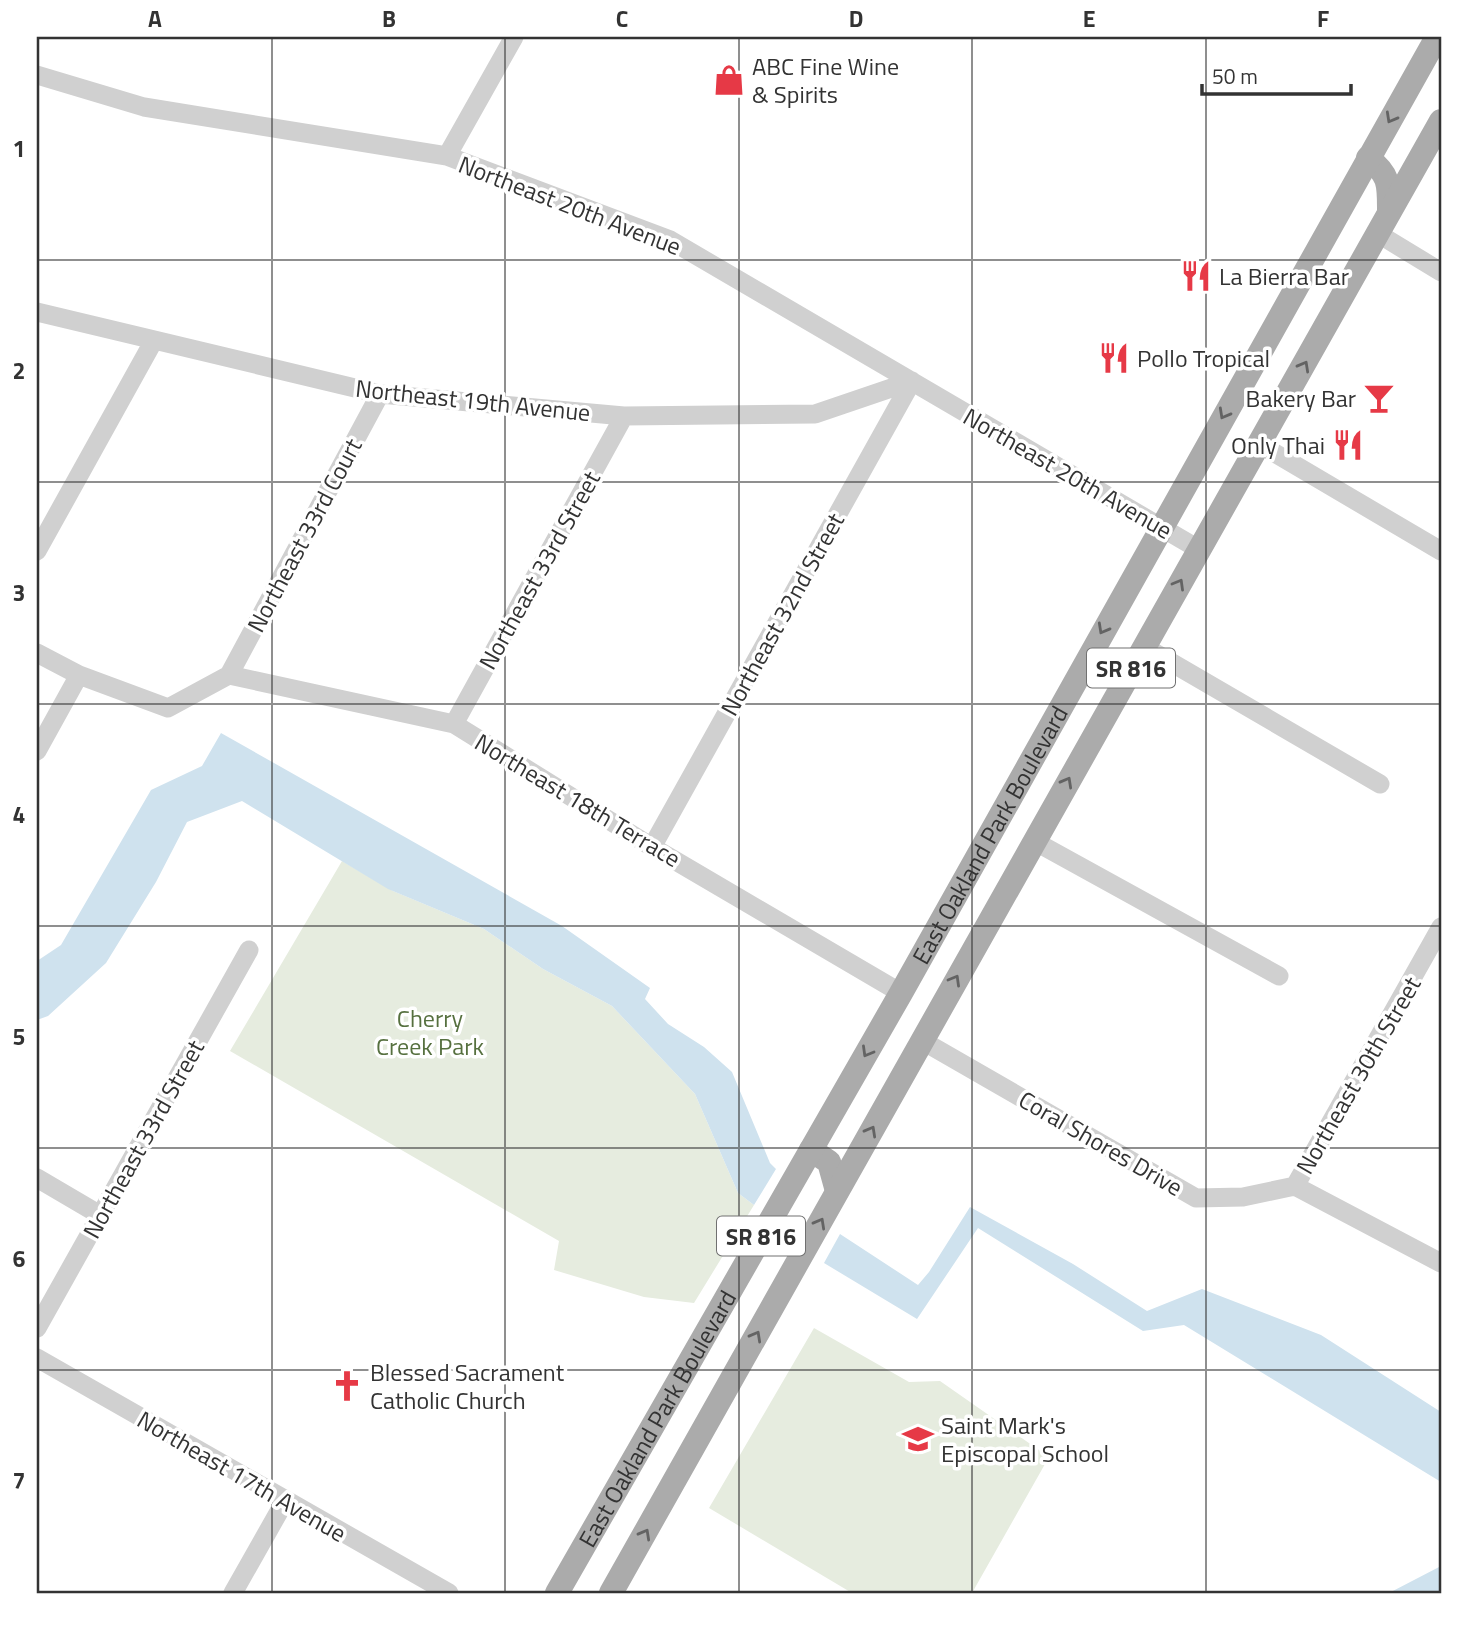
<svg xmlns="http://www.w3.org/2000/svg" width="1478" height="1630" font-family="'Titillium Web',sans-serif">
	<rect width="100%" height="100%" fill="#fff"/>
	<path fill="#e6ecdf" d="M342 861 393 891 484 929 543 969 612 1006 695 1094 738 1193 754 1205 694 1303 644 1297 554 1270 559 1241 230 1051Z
		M814 1328 909 1382 940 1381 1049 1457 972 1593H852L709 1508Z"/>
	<path fill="#cfe2ee" d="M221 733 562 926 650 988 645 999 668 1024 704 1047 732 1072 770 1163 776 1169 754 1205 738 1193 695 1094 612 1006 543 969 484 929 388 889 242 801 187 822 156 882 106 963 48 1016 37 1020V961L61 945 151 790 202 766Z
		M970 1207 1073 1264 1147 1311 1202 1289 1321 1335 1441 1412V1482L1184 1325 1143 1331 978 1228 917 1319 824 1263 840 1234 918 1285 929 1272Z
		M1441 1566V1593H1389Z"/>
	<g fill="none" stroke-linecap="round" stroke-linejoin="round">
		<path stroke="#d0d0d0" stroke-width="19" d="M37 75 144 107 447 156 670 240 1200 550
			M447 156 514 37
			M1377 233 1441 272
			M37 312 380 394 624 416 815 414 912 381
			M1261 445 1441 551
			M37 551 153 342
			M1143 646 1380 784
			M37 653 79 675 168 708 229 675
			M229 675 454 724 652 847 901 993
			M229 675 380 394
			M454 724 624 416
			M37 751 79 675
			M1034 841 1279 976
			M652 847 912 381
			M921 1040 1196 1198 1243 1197 1295 1186 1441 1263
			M37 1178 100 1215
			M1295 1186 1441 927
			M37 1328 249 950
			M37 1358 449 1593
			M233 1593 285 1501"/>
		<g stroke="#ababab" stroke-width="24">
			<path d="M1368 158C1390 175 1389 185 1389 211"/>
			<path d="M811 1150 829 1162 837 1191"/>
			<path id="s1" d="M557 1593 901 993 1437 37"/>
			<path d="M611 1593 1441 121"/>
		</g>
	</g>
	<defs><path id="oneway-chevron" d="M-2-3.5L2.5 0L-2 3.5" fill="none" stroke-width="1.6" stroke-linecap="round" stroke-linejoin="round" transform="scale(1.75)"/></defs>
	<g stroke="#636363">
		<use href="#oneway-chevron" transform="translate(1391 118) rotate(119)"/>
		<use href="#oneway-chevron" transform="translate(1304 366) rotate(-61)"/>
		<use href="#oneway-chevron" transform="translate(1224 414) rotate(119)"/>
		<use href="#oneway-chevron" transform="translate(1179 584) rotate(-60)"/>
		<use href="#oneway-chevron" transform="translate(1103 629) rotate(119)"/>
		<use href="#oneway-chevron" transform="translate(1067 782) rotate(-61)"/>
		<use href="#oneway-chevron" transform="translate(955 980) rotate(-60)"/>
		<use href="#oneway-chevron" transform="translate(867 1052) rotate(120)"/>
		<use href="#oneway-chevron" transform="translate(871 1131) rotate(-61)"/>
		<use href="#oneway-chevron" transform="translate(820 1223) rotate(-61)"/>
		<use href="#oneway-chevron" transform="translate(756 1336) rotate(-61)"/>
		<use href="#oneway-chevron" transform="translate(645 1534) rotate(-61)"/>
	</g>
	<path fill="none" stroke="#333" stroke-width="2" stroke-opacity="0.55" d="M272 37V1593M505 37V1593M739 37V1593M972 37V1593M1206 37V1593M37 260H1441M37 482H1441M37 704H1441M37 926H1441M37 1148H1441M37 1370H1441"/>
	<defs>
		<symbol id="shop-bare" viewBox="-9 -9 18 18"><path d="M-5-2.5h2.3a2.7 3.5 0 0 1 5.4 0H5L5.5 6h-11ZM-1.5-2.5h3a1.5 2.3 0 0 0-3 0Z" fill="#e63946" stroke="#fff" stroke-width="2.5" paint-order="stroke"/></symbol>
		<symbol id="restaurant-bare" viewBox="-9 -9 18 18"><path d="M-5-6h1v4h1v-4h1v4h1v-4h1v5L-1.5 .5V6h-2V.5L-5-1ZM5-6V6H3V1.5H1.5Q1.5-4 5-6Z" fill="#e63946" stroke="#fff" stroke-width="2.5" paint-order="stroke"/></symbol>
		<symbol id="bar-bare" viewBox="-9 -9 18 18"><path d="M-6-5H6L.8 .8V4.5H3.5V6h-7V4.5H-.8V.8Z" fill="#e63946" stroke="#fff" stroke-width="2.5" paint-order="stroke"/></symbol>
		<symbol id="church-bare" viewBox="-9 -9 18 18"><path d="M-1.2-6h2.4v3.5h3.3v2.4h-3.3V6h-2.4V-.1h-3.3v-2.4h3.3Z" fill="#e63946" stroke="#fff" stroke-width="2.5" paint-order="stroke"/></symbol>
		<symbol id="school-bare" viewBox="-9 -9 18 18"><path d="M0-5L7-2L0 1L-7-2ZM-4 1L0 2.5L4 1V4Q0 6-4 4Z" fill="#e63946" stroke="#fff" stroke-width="2.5" paint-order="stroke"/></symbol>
	</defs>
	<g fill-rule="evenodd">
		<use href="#shop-bare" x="707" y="58" width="44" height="44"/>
		<use href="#restaurant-bare" x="1174" y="254" width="44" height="44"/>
		<use href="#restaurant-bare" x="1092" y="336" width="44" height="44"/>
		<use href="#bar-bare" x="1357" y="376" width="44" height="44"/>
		<use href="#restaurant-bare" x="1326" y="423" width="44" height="44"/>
		<use href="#church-bare" x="325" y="1364" width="44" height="44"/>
		<use href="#school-bare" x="896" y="1417" width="44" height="44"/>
	</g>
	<g text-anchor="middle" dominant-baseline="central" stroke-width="7" stroke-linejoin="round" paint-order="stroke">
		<g fill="#fff" stroke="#707070" stroke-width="2">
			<rect x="1087" y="648.5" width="88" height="39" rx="5"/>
			<rect x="717" y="1216.5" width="88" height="39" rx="5"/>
		</g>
		<g font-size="23" font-weight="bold" fill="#333">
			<text x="1131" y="668">SR 816</text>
			<text x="761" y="1236">SR 816</text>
		</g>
		<g font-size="24" fill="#333" stroke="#fff" text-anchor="start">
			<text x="752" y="66">ABC Fine Wine<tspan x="752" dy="28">&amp; Spirits</tspan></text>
			<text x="1219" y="276">La Bierra Bar</text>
			<text x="1137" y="358">Pollo Tropical</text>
			<text x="1356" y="398" text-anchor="end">Bakery Bar</text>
			<text x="1325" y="445" text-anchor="end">Only Thai</text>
			<text x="370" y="1372">Blessed Sacrament<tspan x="370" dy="28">Catholic Church</tspan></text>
			<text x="941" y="1425">Saint Mark's<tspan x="941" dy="28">Episcopal School</tspan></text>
		</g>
		<g font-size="24" fill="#333" stroke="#fff">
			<text transform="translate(570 205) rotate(21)">Northeast 20th Avenue</text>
			<text transform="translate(473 400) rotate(6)">Northeast 19th Avenue</text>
			<text transform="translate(1068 473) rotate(30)">Northeast 20th Avenue</text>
			<text transform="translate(304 535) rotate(-62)">Northeast 33rd Court</text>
			<text transform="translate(539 570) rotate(-61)">Northeast 33rd Street</text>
			<text transform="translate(782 614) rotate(-61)">Northeast 32nd Street</text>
			<text transform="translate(578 800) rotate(31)">Northeast 18th Terrace</text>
			<text stroke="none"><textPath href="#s1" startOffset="873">East Oakland Park Boulevard</textPath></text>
			<text transform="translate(1358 1075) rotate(-60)">Northeast 30th Street</text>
			<text transform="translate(143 1139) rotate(-61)">Northeast 33rd Street</text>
			<text transform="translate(1101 1143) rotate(30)">Coral Shores Drive</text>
			<text stroke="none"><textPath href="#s1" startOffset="201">East Oakland Park Boulevard</textPath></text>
			<text transform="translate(242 1476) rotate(30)">Northeast 17th Avenue</text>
		</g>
		<g font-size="24" fill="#56703f" stroke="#fff">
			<text x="430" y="1018">Cherry<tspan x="430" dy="28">Creek Park</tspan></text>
		</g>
	</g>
	<rect width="1478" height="1630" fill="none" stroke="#ffffff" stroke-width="77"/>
	<path d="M1202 84v10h149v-10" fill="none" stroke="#333333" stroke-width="3.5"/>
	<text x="1212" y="84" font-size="21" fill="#333333" stroke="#ffffff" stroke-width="5" paint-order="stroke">50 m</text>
	<rect x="38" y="38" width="1402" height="1554" fill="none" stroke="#333" stroke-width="2.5"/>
	<g font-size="23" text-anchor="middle" font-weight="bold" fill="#333">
		<text x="155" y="27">A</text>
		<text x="389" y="27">B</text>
		<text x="622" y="27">C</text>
		<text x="856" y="27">D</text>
		<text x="1089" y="27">E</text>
		<text x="1323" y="27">F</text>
		<text x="19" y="157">1</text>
		<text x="19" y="379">2</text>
		<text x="19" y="601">3</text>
		<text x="19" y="823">4</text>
		<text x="19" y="1045">5</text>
		<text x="19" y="1267">6</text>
		<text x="19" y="1489">7</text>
	</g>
</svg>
